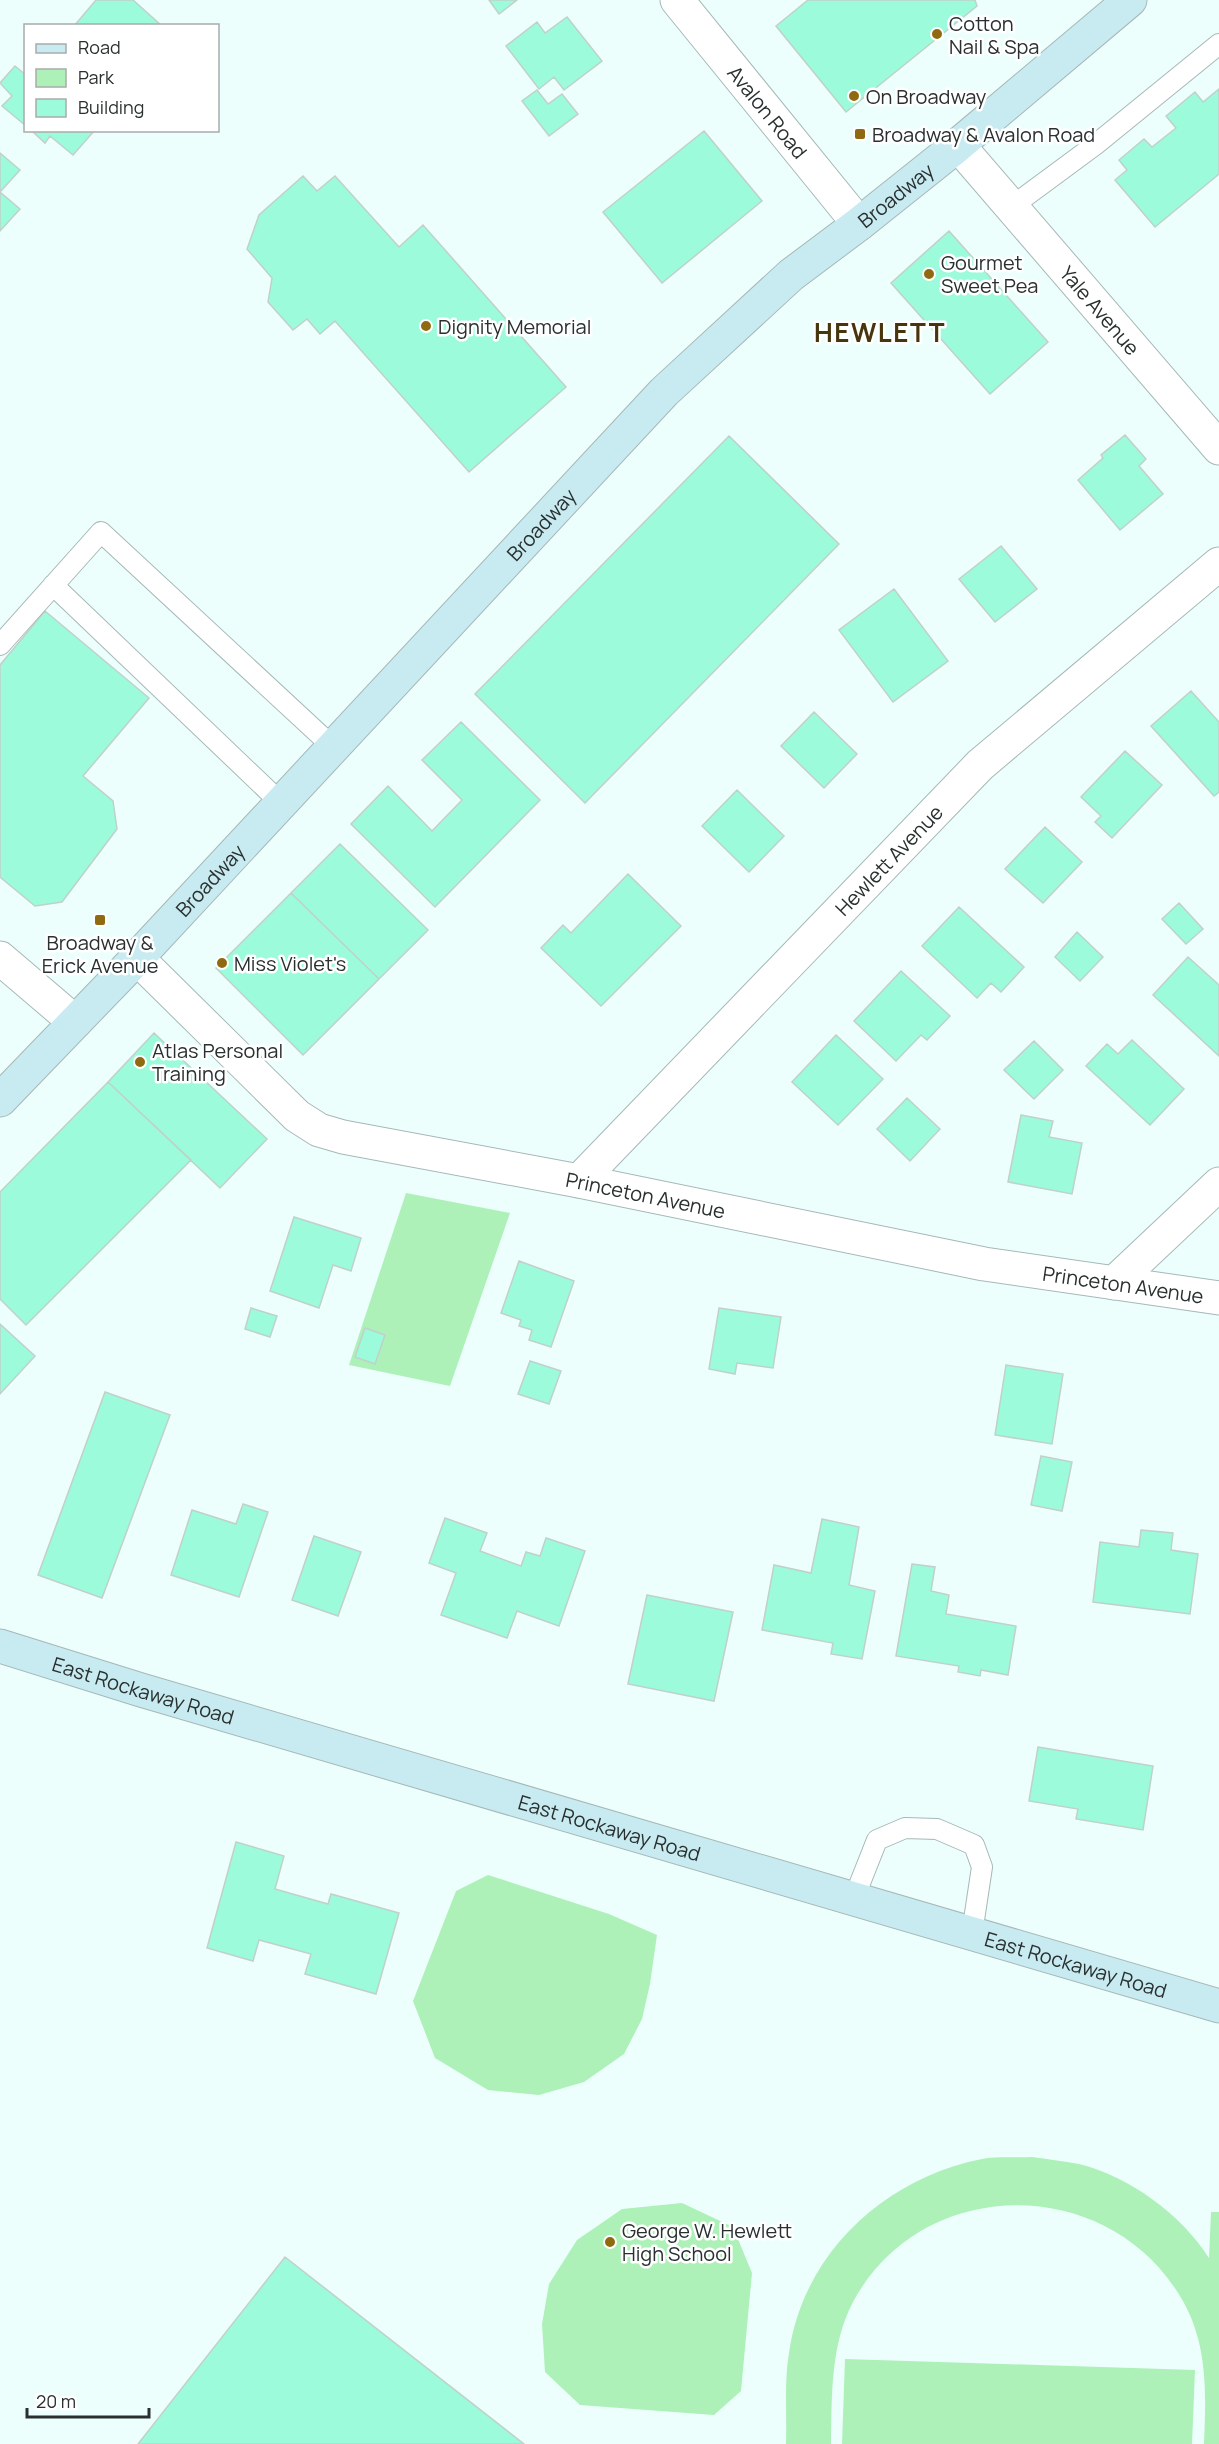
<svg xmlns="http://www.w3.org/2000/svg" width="1219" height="2444" font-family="Manrope,sans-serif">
	<rect width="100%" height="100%" fill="#ecfffd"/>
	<path fill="#aef1b8" d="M406 1193 510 1213 450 1386 349 1365Z
		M488 1875 609 1914 657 1935 650 1984 642 2019 624 2054 584 2082 539 2095 488 2090 435 2058 413 2001 456 1891Z
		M1032 2157C1047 2159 1063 2161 1079 2164 1129 2176 1182 2215 1209 2258L1211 2212H1219V2444H1204C1206 2395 1208 2347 1184 2303 1113 2174 923 2172 853 2302 830 2346 832 2396 831 2444H786C787 2414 784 2382 789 2353 803 2253 885 2178 982 2159 998 2156 1016 2158 1032 2157Z
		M682 2203 733 2227 752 2273 741 2391 714 2415 580 2405 545 2372 542 2324 549 2284 577 2240 622 2209Z
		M845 2359 1195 2370 1192 2444H842Z"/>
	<path fill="#9cfbda" stroke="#c0d1ca" stroke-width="1.5" d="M96 0H133L162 26H74Z
		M489 0H517L499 14Z
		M808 0H975L977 6 846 112 776 26Z
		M567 17 602 61 564 90 554 77 539 89 506 46 537 22 545 33Z
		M15 66 26 75V126L2 106 12 96 0 83Z
		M1219 89V174L1155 227 1115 180 1127 170 1119 160 1144 139 1152 147 1176 128 1166 116 1195 92 1203 102Z
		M537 90 548 104 562 94 578 114 549 136 522 101Z
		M31 130H95L73 155 50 136 45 143Z
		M704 131 762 201 662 283 603 212Z
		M0 153 20 170 0 192 20 209 0 231Z
		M303 176 317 191 335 176 399 247 423 225 566 387 469 472 335 321 320 334 307 319 293 330 268 302 272 278 247 249 259 215Z
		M949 231 1048 342 990 394 891 283Z
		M1125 435 1146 459 1139 466 1163 494 1120 530 1078 480 1103 458 1101 455Z
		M729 436 839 544 585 803 475 694Z
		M1001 546 1037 589 995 622 959 579Z
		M894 589 948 661 893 702 839 630Z
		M45 611 149 698 83 776 113 801 117 829 62 902 35 906 0 877V665Z
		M1191 691 1219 722V792L1214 796 1151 726Z
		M814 712 857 754 824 788 781 746Z
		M461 722 540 800 435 907 351 824 388 786 432 831 462 800 422 760Z
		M1125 751 1162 785 1112 838 1095 822 1101 816 1081 797Z
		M737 790 784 836 749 872 702 826Z
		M1045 827 1082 862 1043 903 1005 869Z
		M340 844 428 930 379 979 291 893Z
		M628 874 681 926 601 1006 541 948 563 925 571 933Z
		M291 893 379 979 303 1055 216 968Z
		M1179 903 1203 929 1186 944 1162 919Z
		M959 907 1024 967 1001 992 991 983 977 998 922 946Z
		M1077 932 1103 957 1080 981 1055 957Z
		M1188 957 1219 985V1056L1153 995Z
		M901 971 950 1016 927 1040 921 1035 896 1061 854 1021Z
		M154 1033 267 1139 220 1188 108 1082Z
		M836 1035 883 1079 838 1125 792 1082Z
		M1132 1040 1184 1089 1150 1125 1086 1066 1107 1044 1118 1054Z
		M1034 1041 1063 1070 1034 1099 1004 1070Z
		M108 1082 191 1160 26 1325 0 1299V1192Z
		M907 1098 940 1129 910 1161 877 1129Z
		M1021 1115 1053 1121 1049 1137 1082 1143 1072 1194 1008 1182Z
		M294 1217 361 1238 351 1271 333 1265 319 1308 270 1291Z
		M519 1261 574 1281 551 1347 529 1340 532 1330 519 1326 521 1320 501 1313Z
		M251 1308 277 1316 270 1337 245 1329Z
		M719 1308 781 1317 773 1368 737 1363 735 1374 709 1369Z
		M0 1324 35 1356 0 1394Z
		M365 1328 385 1335 375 1364 355 1357Z
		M530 1361 561 1371 549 1404 518 1394Z
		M1006 1365 1063 1374 1052 1444 995 1435Z
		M105 1392 170 1415 102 1598 38 1575Z
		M1041 1456 1072 1462 1062 1511 1031 1505Z
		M243 1504 268 1512 239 1597 171 1575 192 1510 236 1524Z
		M445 1518 487 1533 480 1551 521 1566 526 1552 540 1556 546 1538 585 1551 559 1626 517 1611 507 1638 441 1615 456 1573 429 1563Z
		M822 1519 859 1527 849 1585 875 1591 862 1659 831 1654 833 1643 762 1630 774 1565 811 1573Z
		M1141 1530 1173 1533 1171 1550 1198 1554 1190 1614 1093 1602 1100 1542 1139 1547Z
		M314 1536 361 1552 338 1616 292 1600Z
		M912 1564 935 1567 931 1591 949 1595 946 1614 1016 1626 1008 1675 981 1670 980 1676 958 1672 959 1666 896 1656Z
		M647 1595 733 1612 714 1701 628 1684Z
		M1038 1747 1153 1766 1143 1830 1076 1819 1078 1809 1029 1801Z
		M236 1842 284 1856 275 1889 328 1904 331 1894 399 1913 376 1994 305 1974 311 1954 259 1940 253 1961 207 1948Z
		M285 2257 524 2444H138Z"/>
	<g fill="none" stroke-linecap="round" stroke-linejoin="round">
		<defs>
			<path id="lane" d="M1011 207 1095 145 1219 44
				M53 585 281 803
				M0 645 101 532 333 747
				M854 1898 877 1840 905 1828 937 1829 974 1845 982 1867 972 1933"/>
			<g id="street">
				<path id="s1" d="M677 0 859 224"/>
				<path id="s2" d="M958 145 1219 448"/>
				<path d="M0 958 75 1022"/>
				<path id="s3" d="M137 958 297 1116 319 1130 343 1137 579 1181 984 1264 1219 1298"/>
				<path id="s4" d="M579 1181 980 765 1219 564"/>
				<path d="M1114 1283 1219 1184"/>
			</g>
			<g id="secondary">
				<path id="s5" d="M0 1100 137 958 664 392 791 275 859 224 958 145 1130 0"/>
				<path id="s6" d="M0 1646 141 1690 1219 2006"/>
			</g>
		</defs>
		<use href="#lane" stroke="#a6b8b7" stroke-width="22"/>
		<use href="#street" stroke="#a6b8b7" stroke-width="35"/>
		<use href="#secondary" stroke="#a6b8b7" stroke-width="35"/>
		<use href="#lane" stroke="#fff" stroke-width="20"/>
		<use href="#street" stroke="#fff" stroke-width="33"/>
		<use href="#secondary" stroke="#c8eaf1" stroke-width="33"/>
	</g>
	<g fill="#8f6a10" stroke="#fff" stroke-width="2">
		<circle cx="937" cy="34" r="6"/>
		<circle cx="854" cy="96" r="6"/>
		<rect x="854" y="128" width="12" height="12" rx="3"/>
		<circle cx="929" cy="274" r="6"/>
		<circle cx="426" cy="326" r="6"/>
		<rect x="94" y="914" width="12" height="12" rx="3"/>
		<circle cx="222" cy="963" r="6"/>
		<circle cx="140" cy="1062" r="6"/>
		<circle cx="610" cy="2242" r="6"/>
	</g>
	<g text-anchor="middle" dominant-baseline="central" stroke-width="5" stroke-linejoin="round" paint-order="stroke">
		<g font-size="20" fill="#29302f" stroke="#fff" text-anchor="start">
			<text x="949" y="23">Cotton<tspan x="949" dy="23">Nail &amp; Spa</tspan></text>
			<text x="866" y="96">On Broadway</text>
			<text x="872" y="134">Broadway &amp; Avalon Road</text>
			<text x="941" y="262">Gourmet<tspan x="941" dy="23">Sweet Pea</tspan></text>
			<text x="438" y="326">Dignity Memorial</text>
			<text x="100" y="942" text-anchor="middle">Broadway &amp;<tspan x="100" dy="23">Erick Avenue</tspan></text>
			<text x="234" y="963">Miss Violet's</text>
			<text x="152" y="1050">Atlas Personal<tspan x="152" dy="23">Training</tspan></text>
			<text x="622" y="2230">George W. Hewlett<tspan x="622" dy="23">High School</tspan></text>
		</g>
		<g font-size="20" fill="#29302f" stroke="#fff">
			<text stroke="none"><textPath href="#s1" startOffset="144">Avalon Road</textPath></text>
			<text stroke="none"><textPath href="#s5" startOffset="1275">Broadway</textPath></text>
			<text stroke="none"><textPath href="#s2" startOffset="218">Yale Avenue</textPath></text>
			<text stroke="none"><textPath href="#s5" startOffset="790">Broadway</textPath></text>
			<text stroke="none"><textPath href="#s4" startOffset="446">Hewlett Avenue</textPath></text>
			<text stroke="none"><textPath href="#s5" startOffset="304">Broadway</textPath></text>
			<text stroke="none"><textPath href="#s3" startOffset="584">Princeton Avenue</textPath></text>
			<text stroke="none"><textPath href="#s3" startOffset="1070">Princeton Avenue</textPath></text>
			<text stroke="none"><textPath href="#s6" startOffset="150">East Rockaway Road</textPath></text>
			<text stroke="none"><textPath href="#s6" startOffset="636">East Rockaway Road</textPath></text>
			<text stroke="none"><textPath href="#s6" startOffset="1122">East Rockaway Road</textPath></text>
		</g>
		<g font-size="26" font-weight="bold" letter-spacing="1.5" fill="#47350e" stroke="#fff">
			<text x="880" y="332">HEWLETT</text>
		</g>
	</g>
	<rect x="24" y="24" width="195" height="108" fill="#ffffff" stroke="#a9acac" stroke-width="1.5"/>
	<rect x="36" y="44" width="30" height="9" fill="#c8eaf1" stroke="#a9acac" stroke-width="1.5"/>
	<text x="78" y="54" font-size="18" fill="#29302f">Road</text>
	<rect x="36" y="69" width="30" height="18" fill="#aef1b8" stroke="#a9acac" stroke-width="1.5"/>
	<text x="78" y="84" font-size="18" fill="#29302f">Park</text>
	<rect x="36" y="99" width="30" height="18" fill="#9cfbda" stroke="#a9acac" stroke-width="1.5"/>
	<text x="78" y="114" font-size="18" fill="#29302f">Building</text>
	<path d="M27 2408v9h122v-9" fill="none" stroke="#29302f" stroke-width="3"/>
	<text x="36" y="2408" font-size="18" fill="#29302f" stroke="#ffffff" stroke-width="4.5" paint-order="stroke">20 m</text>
</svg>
